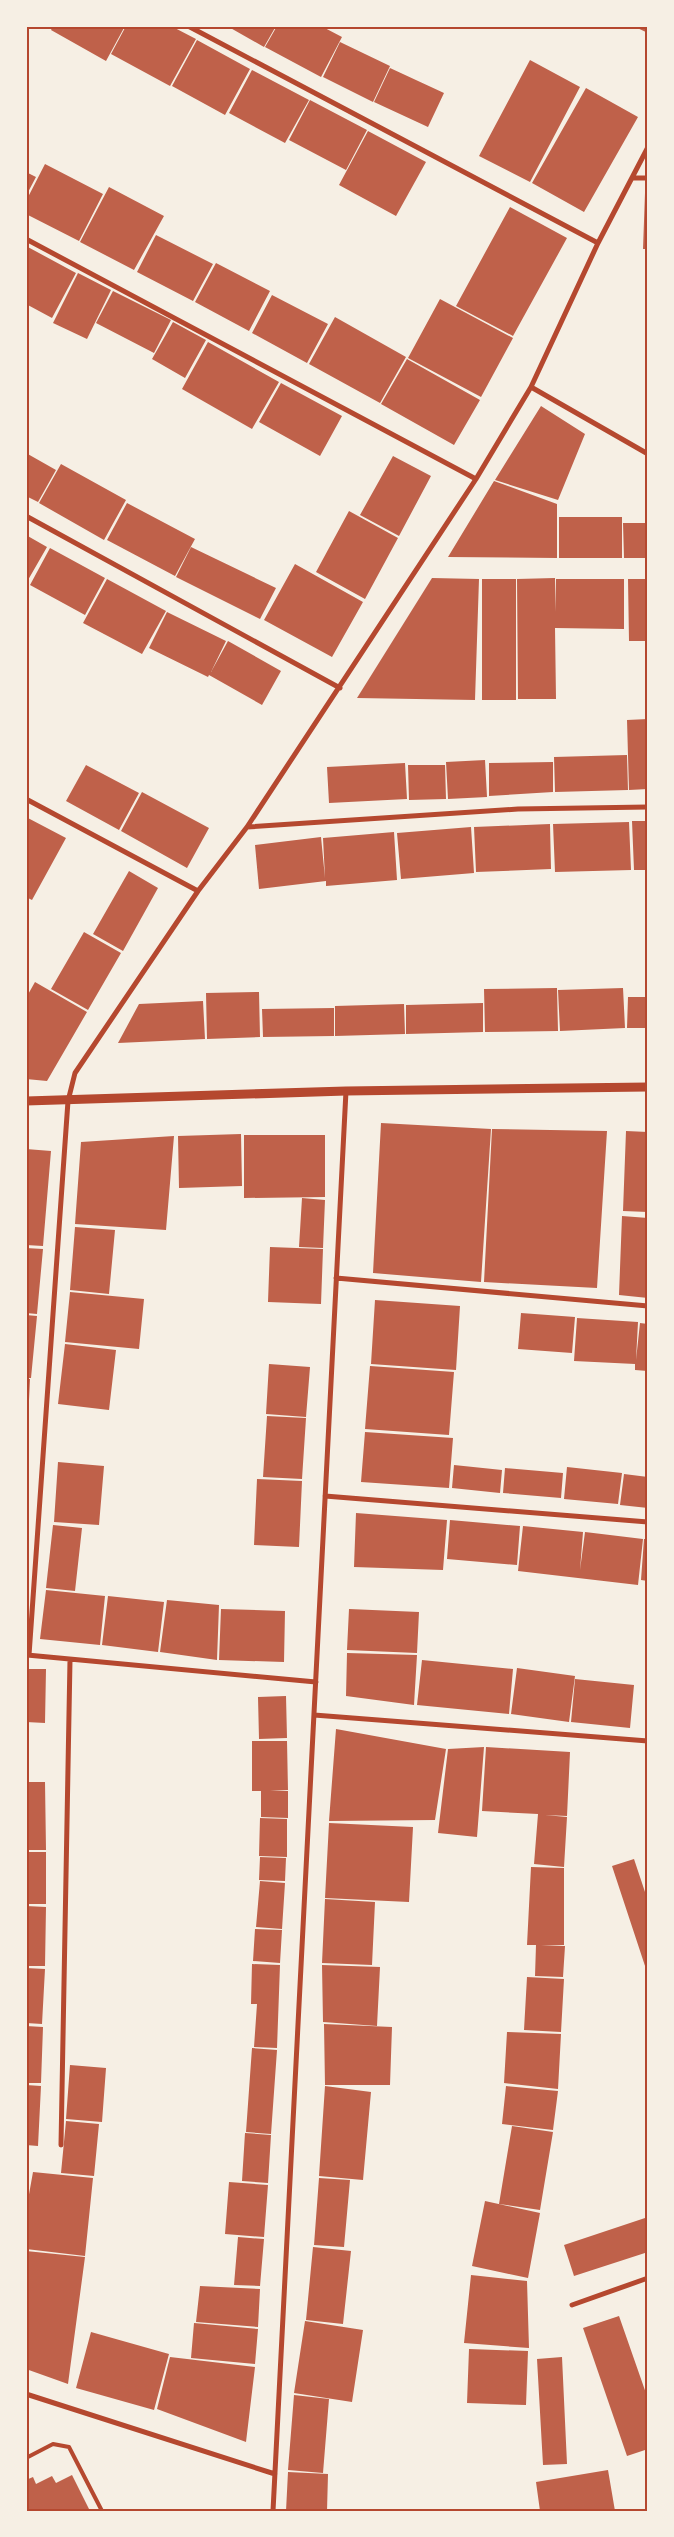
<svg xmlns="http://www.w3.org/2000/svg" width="674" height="2537" font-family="'Open Sans',sans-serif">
	<rect width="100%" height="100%" fill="#f6efe4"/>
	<path fill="#bf614a" d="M53 26H125L106 61 51 30Z
		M126 26H171L196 39 170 86 111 54Z
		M227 26H276L264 47Z
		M277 26H321L342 37 321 77 265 47Z
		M633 26H648V33Z
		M197 40 250 69 225 115 172 86Z
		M340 42 390 66 373 102 323 77Z
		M530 60 580 87 530 182 479 156Z
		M390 68 444 93 428 127 374 102Z
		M252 70 309 100 285 143 229 113Z
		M586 88 638 117 584 212 532 183Z
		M310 100 367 130 346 170 289 140Z
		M368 131 426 162 396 216 339 185Z
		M45 164 103 194 79 241 26 214V201Z
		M26 172 36 177 26 196Z
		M109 187 164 216 134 270 80 242Z
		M645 193H648V249H643Z
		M510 207 567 238 513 336 456 306Z
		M156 235 213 264 193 301 137 272Z
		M26 246 76 273 52 318 26 304Z
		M216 263 270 291 249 331 195 302Z
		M78 273 111 290 87 339 53 323Z
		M113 291 171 320 154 353 96 323Z
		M272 295 328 324 307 363 252 333Z
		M440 299 513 338 481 397 408 358Z
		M335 317 406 357 380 403 309 364Z
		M173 322 206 340 185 378 152 359Z
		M208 342 279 382 252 429 182 389Z
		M407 359 480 400 454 445 381 404Z
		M281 383 342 416 320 456 259 422Z
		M541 406 585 434 558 500 495 480Z
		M26 453 56 470 38 502 26 496Z
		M393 456 431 476 399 536 360 515Z
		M61 464 126 500 104 540 39 503Z
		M494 481 557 504V558L448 557Z
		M127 503 195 539 175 576 107 540Z
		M349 511 398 538 365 599 316 572Z
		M559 517H622V558H559Z
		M623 523H648V558H624Z
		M26 535 47 547 28 580 26 579Z
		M191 547 276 588 260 619 176 577Z
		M50 548 105 578 85 615 30 585Z
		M295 564 363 602 332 657 264 620Z
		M432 578 479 579 475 700 357 698Z
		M555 578V612L556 579H624V629L555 628 556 699H518L517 579Z
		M107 579 166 611 142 654 83 623Z
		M482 579H516V700H482Z
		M628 579H648V641H629Z
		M167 612 226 641 211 672 228 641 281 671 262 705 209 675 208 677 149 648Z
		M648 719V789L629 790 627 720Z
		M627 755 628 790 555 792 554 757Z
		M485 760 487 797 448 799 446 762Z
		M553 762V792L489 796V763Z
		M405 763 407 799 329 803 327 767Z
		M86 765 139 793 119 830 66 801Z
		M408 765H445L446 799 409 800Z
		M142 792 209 828 187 868 121 831Z
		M26 817 66 838 32 900 26 897Z
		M632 821H648V870H634Z
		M629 822 631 870 555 872 553 824Z
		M550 824 551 869 476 872 474 827Z
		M471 827 474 873 401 879 397 833Z
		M394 832 397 880 326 886V881L259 889 255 845 321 837 325 878 323 838Z
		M129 871 158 888 123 951 93 934Z
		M84 932 121 953 88 1010 51 989Z
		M35 982 87 1012 47 1081 26 1079V998Z
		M557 988 558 1031 485 1032 484 989Z
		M623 988 625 1028 560 1031 558 990Z
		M259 992 260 1037 207 1039 206 993Z
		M628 997H648V1028H627Z
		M203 1001 205 1039 118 1043 139 1004Z
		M483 1003V1032L406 1034V1005Z
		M404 1004 405 1034 335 1036V1006Z
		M334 1008V1036L263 1037 262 1009Z
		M381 1123 491 1129 481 1282 373 1273Z
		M492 1129 607 1131 597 1288 484 1282Z
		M626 1131 648 1132V1212L623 1211Z
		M241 1134 242 1186 179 1188 178 1136Z
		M244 1135H325V1197L244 1198Z
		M174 1136 166 1230 75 1224 81 1142Z
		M26 1149 51 1151 43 1246 26 1245Z
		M302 1198 325 1200 323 1248 299 1247Z
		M622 1216 648 1218V1298L619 1295Z
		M75 1227 115 1230 109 1294 70 1290Z
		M270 1247 323 1249 321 1304 268 1302Z
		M26 1248 43 1249 37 1314 26 1313Z
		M70 1292 144 1299 139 1349 65 1342Z
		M375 1300 460 1306 456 1370 371 1364Z
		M521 1313 575 1317 572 1353 518 1349Z
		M26 1315 37 1316 31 1378H26Z
		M577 1318 638 1322 636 1360 640 1323 648 1324V1371L635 1370V1364L574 1361Z
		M65 1344 116 1350 109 1410 58 1404Z
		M269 1364 310 1367 306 1417 266 1414Z
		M370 1366 454 1372 449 1435 365 1429Z
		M26 1379H30L28 1421H26Z
		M267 1416 306 1418 302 1479 263 1477Z
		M365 1432 453 1438 449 1488 361 1482Z
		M58 1462 104 1466 99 1525 54 1522Z
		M454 1465 502 1470 500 1493 452 1488Z
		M567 1467 622 1473 618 1504 564 1499Z
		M505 1468 563 1473 561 1498 503 1493Z
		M624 1474 648 1477V1508L620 1505Z
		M257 1479 302 1481 299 1547 254 1545Z
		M356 1513 447 1520 443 1570 354 1567Z
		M450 1520 520 1526 517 1565 447 1559Z
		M53 1525 82 1528 75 1591 46 1588Z
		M523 1526 583 1532 580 1570 585 1532 643 1539 638 1585 518 1571Z
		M644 1539H648V1581L641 1580Z
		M46 1590 105 1596 100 1645 40 1639Z
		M108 1596 164 1602 158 1652 102 1645Z
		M167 1600 219 1605 217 1660 160 1652Z
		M221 1609 285 1611 284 1662 219 1660Z
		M349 1609 419 1612 417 1653 347 1650Z
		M347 1653 417 1655 414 1705 346 1696Z
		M422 1660 513 1669 509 1714 417 1705Z
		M517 1668 575 1676 569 1722 511 1714Z
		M26 1669H46L45 1723 26 1722Z
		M575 1679 634 1685 630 1728 571 1722Z
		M286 1696 287 1738 259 1739 258 1697Z
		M336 1729 446 1749 435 1820 329 1821Z
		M252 1741H287L288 1790 270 1791H288V1818L261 1817V1791H252Z
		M484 1747 477 1837 438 1833 448 1749Z
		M486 1747 570 1752 567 1816 545 1815 567 1817 564 1867 534 1864 538 1814 482 1811Z
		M26 1782H45L46 1850H26Z
		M260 1818 287 1819V1857L259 1856Z
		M329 1823 413 1827 409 1902 325 1898Z
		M26 1852H46V1904H26Z
		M260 1857 286 1858 285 1881 259 1880Z
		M634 1859 648 1901 647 1972 612 1866Z
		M531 1867 564 1868V1945L541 1946H565L563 1977 535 1976 536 1945H527Z
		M260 1881 285 1883 282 1929 256 1927Z
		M325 1899 375 1902 372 1965 322 1963Z
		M26 1906 46 1907 45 1966H26Z
		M255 1929 282 1930 280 1963 253 1961Z
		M252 1964 280 1965 277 2048 254 2047 257 2004H251Z
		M322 1965 380 1967 377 2026 323 2022Z
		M26 1968 45 1969 42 2024 26 2023Z
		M527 1977 564 1979 561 2032 524 2030Z
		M324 2024 392 2027 390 2085H325Z
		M26 2026 43 2027 41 2083H26Z
		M507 2032 561 2034 558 2089 504 2083Z
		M252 2048 277 2050 271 2134 246 2132Z
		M70 2065 106 2068 102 2122 66 2119Z
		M26 2085 41 2086 38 2146 26 2145Z
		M325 2086 371 2092 363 2180 319 2176Z
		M506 2086 558 2091 553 2130 502 2124Z
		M66 2121 99 2124 94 2176 61 2173Z
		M512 2126 553 2132 540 2210 499 2204Z
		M245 2133 271 2135 268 2183 242 2181Z
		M33 2172 93 2178 85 2256 26 2249V2211Z
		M319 2178 350 2180 344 2247 314 2245Z
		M229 2182 268 2185 264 2237 225 2234Z
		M485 2201 540 2213 528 2278 472 2266Z
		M648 2217V2252L574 2276 564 2245Z
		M238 2237 264 2239 260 2286 234 2285Z
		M313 2247 351 2251 343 2324 306 2320Z
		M26 2251 85 2257 68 2384 26 2369Z
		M471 2275 527 2281 529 2348 464 2343Z
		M200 2286 260 2289 258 2327 196 2322Z
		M619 2316 648 2399V2449L627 2456 583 2328Z
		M305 2321 363 2330 352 2402 294 2393Z
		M194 2323 258 2329 255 2364 191 2358Z
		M91 2332 169 2354 154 2410 76 2388Z
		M469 2349 528 2351 526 2405 467 2403Z
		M170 2357 255 2367 246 2442 157 2409Z
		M562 2357 567 2464 543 2465 537 2359Z
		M294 2395 329 2399 323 2473 288 2470Z
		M608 2470 615 2511H540L536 2482Z
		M288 2472 328 2474 327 2511H286Z
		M72 2475 90 2511H26V2480L33 2477 36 2484 52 2476 56 2483Z"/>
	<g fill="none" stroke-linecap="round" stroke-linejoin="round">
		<path stroke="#b5482f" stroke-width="4" d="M26 2458 53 2444 69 2447 102 2511"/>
		<path stroke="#b5482f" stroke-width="5" d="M188 26 598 243
			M632 178H648
			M26 239 476 479
			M531 387 648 454
			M26 516 340 688
			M26 799 198 891
			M247 827 518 809 648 807
			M336 1278 648 1306
			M325 1496 648 1522
			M27 1655 316 1682
			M29 1655 68 1101 75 1073 198 891 247 827 476 479 531 387 598 243 648 147
			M314 1715 648 1741
			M648 1809V1816
			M61 2145 70 1660
			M572 2305 648 2278
			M26 2394 275 2474
			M273 2511 346 1091"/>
		<path stroke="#b5482f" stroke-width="9" d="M26 1101 346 1091 648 1087"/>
	</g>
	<rect width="674" height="2537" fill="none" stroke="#f6efe4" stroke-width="55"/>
	<rect x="28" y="28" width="618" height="2482" fill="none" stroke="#b5482f" stroke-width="2"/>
</svg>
